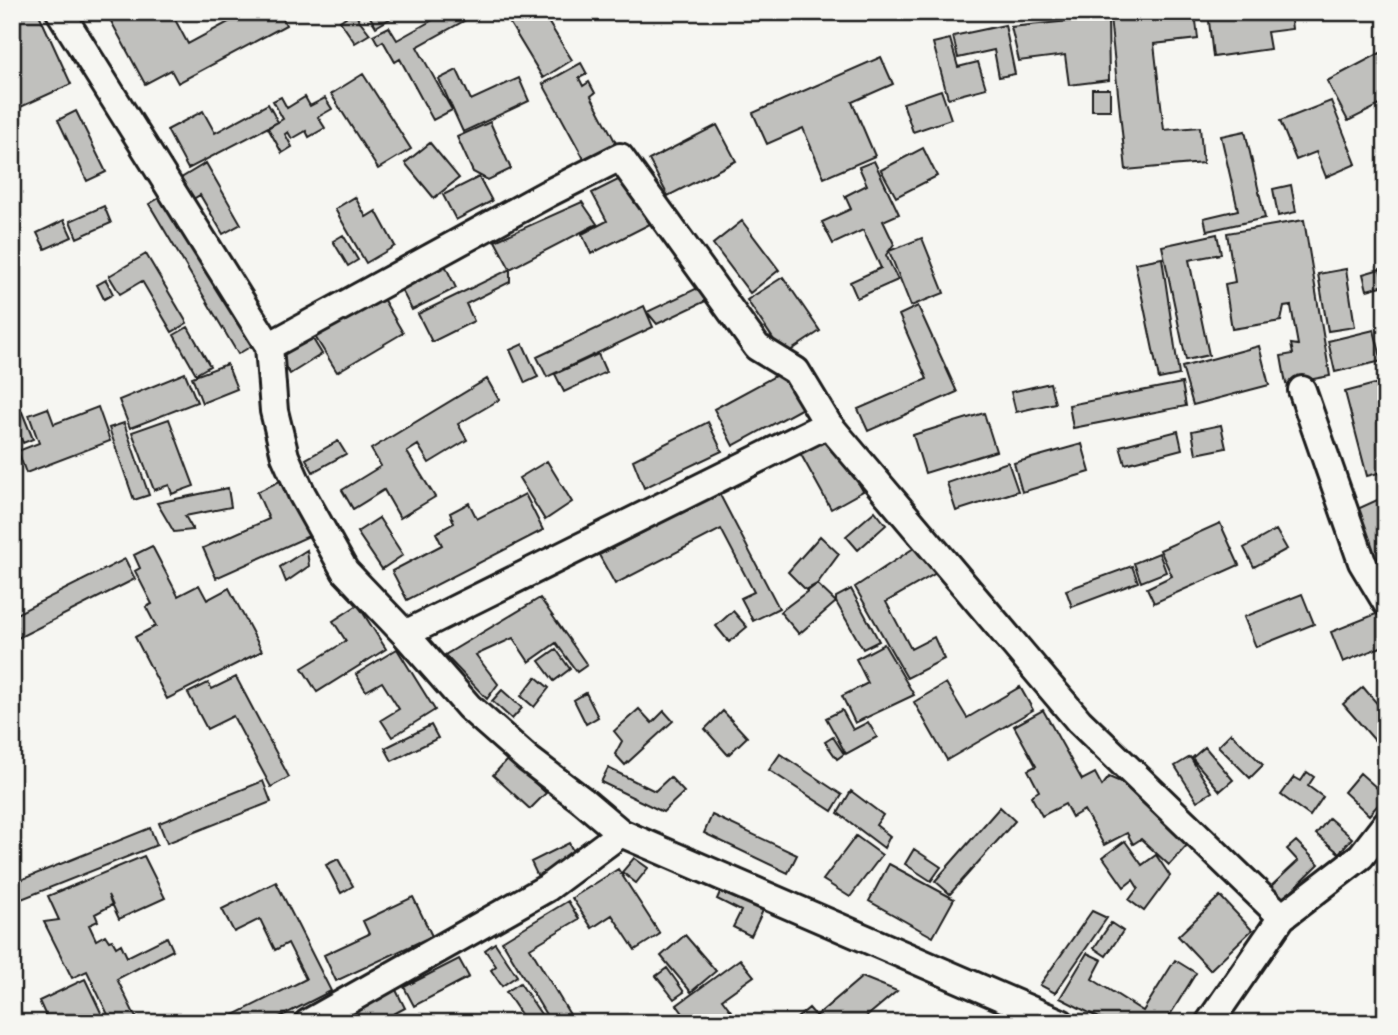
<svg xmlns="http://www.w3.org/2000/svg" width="1398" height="1035" font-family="'Balsamiq Sans',sans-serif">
	<rect width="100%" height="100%" fill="#f6f6f2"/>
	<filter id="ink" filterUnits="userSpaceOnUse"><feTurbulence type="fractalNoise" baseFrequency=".0143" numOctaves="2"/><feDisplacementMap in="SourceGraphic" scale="14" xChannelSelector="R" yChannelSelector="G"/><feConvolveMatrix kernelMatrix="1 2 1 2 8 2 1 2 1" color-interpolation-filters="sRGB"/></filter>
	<g filter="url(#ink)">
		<path fill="#c0c0bd" stroke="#1c1c1c" stroke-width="2" d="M26 12H38L71 84 12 111V19Z
			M106 12H171L188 44 247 12H280L286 25 178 83 171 70 145 84Z
			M353 12 370 34 355 43 340 21Z
			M367 12H395L396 15 376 27Z
			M447 12H480L417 47 452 110 433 120 400 59 395 62 383 41 378 44 373 35 389 27 397 40Z
			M514 12H542L572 60 543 78 506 17Z
			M1155 12H1195L1198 39 1154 44 1164 130 1200 127 1203 163 1126 170 1110 17Z
			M1208 12H1290L1292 29 1267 32 1270 49 1213 57Z
			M1108 17 1109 80 1069 85 1065 55 1019 61 1011 27Z
			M1005 25 1015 74 999 77 994 50 958 58 953 36Z
			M950 39 958 67 978 62 986 88 948 98 933 43Z
			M1380 53 1386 64V102L1348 121 1327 81Z
			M881 57 893 84 852 102 875 156 824 178 803 128 767 144 753 113Z
			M581 63 587 74 579 78 583 86 589 82 595 93 591 96 616 143 584 159 543 84Z
			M457 70 471 100 519 78 529 101 463 132 439 79Z
			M363 74 411 149 378 169 331 94Z
			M1092 89H1110V110H1092Z
			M941 90 951 119 913 132 903 103Z
			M281 97 287 108 305 97 310 106 325 98 332 109 318 117 325 128 309 137 306 131 292 139 288 132 285 134 292 147 282 153 268 128 283 119 273 101Z
			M1331 101 1356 164 1326 177 1316 152 1296 160 1280 121Z
			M268 104 278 122 188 169 167 130 203 111 215 133Z
			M76 111 106 172 87 181 58 120Z
			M490 122 511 169 488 180 473 172 457 137Z
			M717 125 736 161 668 196 649 160Z
			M1245 131 1265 218 1207 231 1204 218 1238 210 1221 136Z
			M430 143 459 178 434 198 405 163Z
			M923 148 937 176 896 197 881 170Z
			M874 161 899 214 883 221 894 244 886 255 898 280 857 298 850 282 881 268 863 230 833 244 822 222 851 209 845 196 867 185 859 167Z
			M206 163 241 224 223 234 200 195 185 204 173 183Z
			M626 176 650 224 591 254 582 234 607 221 592 193Z
			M479 177 492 201 456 220 443 195Z
			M1291 185 1296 212 1278 216 1273 189Z
			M166 194 255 344 238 354 149 204Z
			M355 197 366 217 376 211 395 246 366 263 335 209Z
			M582 202 597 224 510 269 495 241Z
			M104 206 111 223 77 238 70 221Z
			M64 220 72 237 45 249 37 233Z
			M1304 220 1330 376 1286 384 1281 356 1293 354 1291 344 1298 345 1291 306 1284 307 1281 321 1232 329 1225 284 1235 282 1227 233Z
			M742 221 779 270 750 293 713 244Z
			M1217 234 1221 254 1189 260 1209 355 1186 360 1162 246Z
			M343 235 358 260 348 266 333 241Z
			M922 238 944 293 911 306 889 251Z
			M146 254 187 323 172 332 142 281 120 294 109 276Z
			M1162 258 1179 375 1159 379 1135 263Z
			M444 263 456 288 412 310 399 285Z
			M510 269V282L466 304 474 321 432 342 418 314Z
			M1346 269 1355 327 1328 331 1318 274Z
			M1380 269 1385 285 1367 290 1363 274Z
			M783 277 820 331 784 355 747 300Z
			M106 280 113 294 104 299 97 285Z
			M706 284 712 298 657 324 647 312Z
			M378 290 403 333 337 372 311 330Z
			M644 306 653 327 547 377 537 357Z
			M918 306 957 392 868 431 858 409 927 379 899 315Z
			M188 327 210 366 196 374 174 335Z
			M1374 330 1382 361 1335 372 1328 341Z
			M311 336 322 354 290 374 278 356Z
			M523 344 538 377 525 383 510 350Z
			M1259 346 1269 385 1193 405 1182 367Z
			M598 354 606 372 564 392 555 374Z
			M227 364 237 389 202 403 192 377Z
			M788 369 808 405 733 446 714 409Z
			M185 373 197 402 130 428 119 400Z
			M487 379 499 400 458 424 467 440 429 463 418 445 407 452 435 497 400 518 384 490 353 509 342 490 381 466 371 449Z
			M1386 381V412L1379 414 1386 438V471L1367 476 1345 392Z
			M1050 383 1055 403 1016 412 1011 392Z
			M1182 383 1186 406 1073 428 1069 405Z
			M98 407 110 441 26 473 18 451 39 443 29 415 48 408 54 424Z
			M22 412 33 439 23 443 12 418Z
			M984 413 996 451 925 473 913 435Z
			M169 419 194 486 172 494 169 485 154 490 132 432Z
			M708 422 722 451 644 488 633 460Z
			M124 423 149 495 134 500 109 428Z
			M1221 425 1226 448 1196 454 1192 431Z
			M1178 431 1182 449 1125 464 1120 446Z
			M830 433 863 491 831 509 799 451Z
			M338 441 346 454 313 472 306 459Z
			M1082 444 1090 472 1022 492 1014 463Z
			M547 461 572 502 545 520 519 478Z
			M1008 462 1018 491 956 511 947 483Z
			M284 479 309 536 216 578 203 548 269 519 257 492Z
			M228 488 231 507 185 516 193 530 174 532 157 503Z
			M719 493 779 608 753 621 741 598 754 592 721 529 615 584 599 555Z
			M525 494 543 530 407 600 392 571 442 545 436 533 454 523 450 513 469 503 477 519Z
			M1386 496V582L1371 563 1353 511Z
			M875 511 886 525 858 550 846 536Z
			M379 518 403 555 382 569 357 532Z
			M1220 523 1239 565 1154 603 1147 588 1172 576 1160 550Z
			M1276 530 1287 549 1254 567 1244 548Z
			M820 536 839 554 817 584 806 590 788 572Z
			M923 542 936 573 886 602 911 649 934 637 944 659 907 678 855 587Z
			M152 546 178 596 199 585 207 600 229 588 262 651 167 699 135 637 156 626 146 607 152 604 135 571 140 568 134 555Z
			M307 550 309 566 286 582 280 567Z
			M1159 553 1166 572 1141 582 1134 563Z
			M125 559 135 579 18 638 12 627V616Z
			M1132 566 1138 582 1072 607 1066 590Z
			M817 584 836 602 799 634 780 612Z
			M851 589 879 641 863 649 836 602V597Z
			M1302 594 1314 624 1256 647 1244 617Z
			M540 598 587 665 577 672 556 643 529 662 513 638 476 655 498 684 487 699 445 655Z
			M358 605 386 649 317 692 302 668 346 641 333 621Z
			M1386 610V645L1343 662 1331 632Z
			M733 611 747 627 729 642 716 626Z
			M884 644 914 695 855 723 842 696 868 683 856 659Z
			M397 649 435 710 392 737 381 720 399 709 382 682 366 691 356 674Z
			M556 649 570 669 554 681 539 661Z
			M236 677 289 777 271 787 233 716 207 729 188 693 208 683 212 689Z
			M536 677 549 688 534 707 521 696Z
			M946 683 967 718 1020 687 1033 710 947 760 914 702Z
			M1363 687 1386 714V735L1377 743 1343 704Z
			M502 690 522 708 512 719 492 701Z
			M586 693 598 717 586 724 574 700Z
			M639 709 652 723 664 711 673 721 625 765 615 754 622 741 614 731Z
			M842 710 853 730 868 722 877 737 846 754 826 718Z
			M1043 710 1082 780 1095 773 1102 786 1109 777 1123 783 1189 843 1169 865 1141 839 1133 844 1127 833 1104 845 1084 810 1072 817 1065 804 1042 816 1031 796 1039 791 1028 770 1036 766 1014 726Z
			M723 711 747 737 728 755 705 729Z
			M431 725 438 738 392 761 385 748Z
			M1231 733 1263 765 1250 778 1218 746Z
			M833 737 844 754 837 759 825 742Z
			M1205 747 1233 780 1220 791 1192 758Z
			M780 754 842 795 832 811 769 770Z
			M1190 757 1212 792 1197 801 1175 766Z
			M508 759 546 793 530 809 493 775Z
			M608 768 655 791 670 777 684 792 663 812 601 782Z
			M1307 772 1314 777 1308 786 1323 797 1310 816 1281 795 1294 777 1301 781Z
			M1360 773 1386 796 1369 815 1344 792Z
			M263 781 271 802 167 843 159 823Z
			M851 791 883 815 876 825 890 836 884 848 838 813Z
			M1000 807 1015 821 950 894 935 881Z
			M712 815 797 855 788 873 704 833Z
			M1329 818 1352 838 1339 853 1316 834Z
			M150 828 157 845 19 900 13 883Z
			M856 836 882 855 850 897 823 880Z
			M1125 841 1142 865 1156 855 1170 876 1144 911 1129 900 1138 888 1133 880 1124 887 1103 857Z
			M1296 841 1319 864 1279 903 1267 890 1298 861 1287 849Z
			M569 843 577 859 539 879 531 862Z
			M914 849 941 867 931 881 905 864Z
			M144 856 165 898 119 919 108 895 112 905 95 914 98 921 89 925 96 940 105 935 109 941 112 940 116 947 121 944 127 957 167 937 173 950 117 979 135 1016 143 1023H112L87 971 72 978 44 922 59 920 48 896Z
			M634 858 648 868 636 883 622 872Z
			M338 859 353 886 341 893 326 865Z
			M889 864 954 899 933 937 869 901Z
			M618 869 660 934 635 950 612 915 592 928 572 898Z
			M276 882 331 991 268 1023H218L306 979 288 943 275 950 260 919 234 932 222 909Z
			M724 883 766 904 751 936 733 927 741 911 717 899Z
			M1220 896 1252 930 1210 970 1178 936Z
			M413 897 432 936 336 981 324 955 369 934 363 921Z
			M568 901 579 919 530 948 575 1023H551L502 941Z
			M1092 911 1107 918 1055 993 1040 985Z
			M1111 923 1123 931 1106 956 1094 948Z
			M685 935 716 971 691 992 661 956Z
			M495 943 517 976 502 986 491 970 496 966 485 950Z
			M1087 953 1102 960 1092 979 1143 1011 1175 960 1196 973 1165 1023H1109L1060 998Z
			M459 959 469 977 414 1006 404 987Z
			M740 959 754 976 722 999 731 1011 722 1017 726 1023H690L677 1005Z
			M667 968 684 992 674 999 656 976Z
			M862 977 897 991 859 1023H791L809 1008 816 1016Z
			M85 979 106 1023H49L39 1001Z
			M520 983 547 1023H527L506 992Z
			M395 988 405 1008 377 1023H333Z"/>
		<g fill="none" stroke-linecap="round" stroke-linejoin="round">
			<defs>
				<path id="minor" d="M60 12 269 346 274 411 285 456 302 494 345 571 405 634 469 707 528 759 582 800 621 833 1061 1023
					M269 346 547 194 620 157 757 347 796 371 828 424 1079 721 1282 917
					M1302 390 1362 562 1386 602
					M405 634 828 424
					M308 1023 547 888 621 833
					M1209 1023 1282 917 1361 856 1386 824"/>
			</defs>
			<use href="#minor" stroke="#1c1c1c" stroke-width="32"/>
			<use href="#minor" stroke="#f6f6f2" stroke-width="26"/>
		</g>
	</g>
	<rect width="1398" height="1035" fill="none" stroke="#f6f6f2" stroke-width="42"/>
	<rect x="21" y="21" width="1356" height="993" fill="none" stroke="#1c1c1c" stroke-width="2.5" filter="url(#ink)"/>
</svg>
